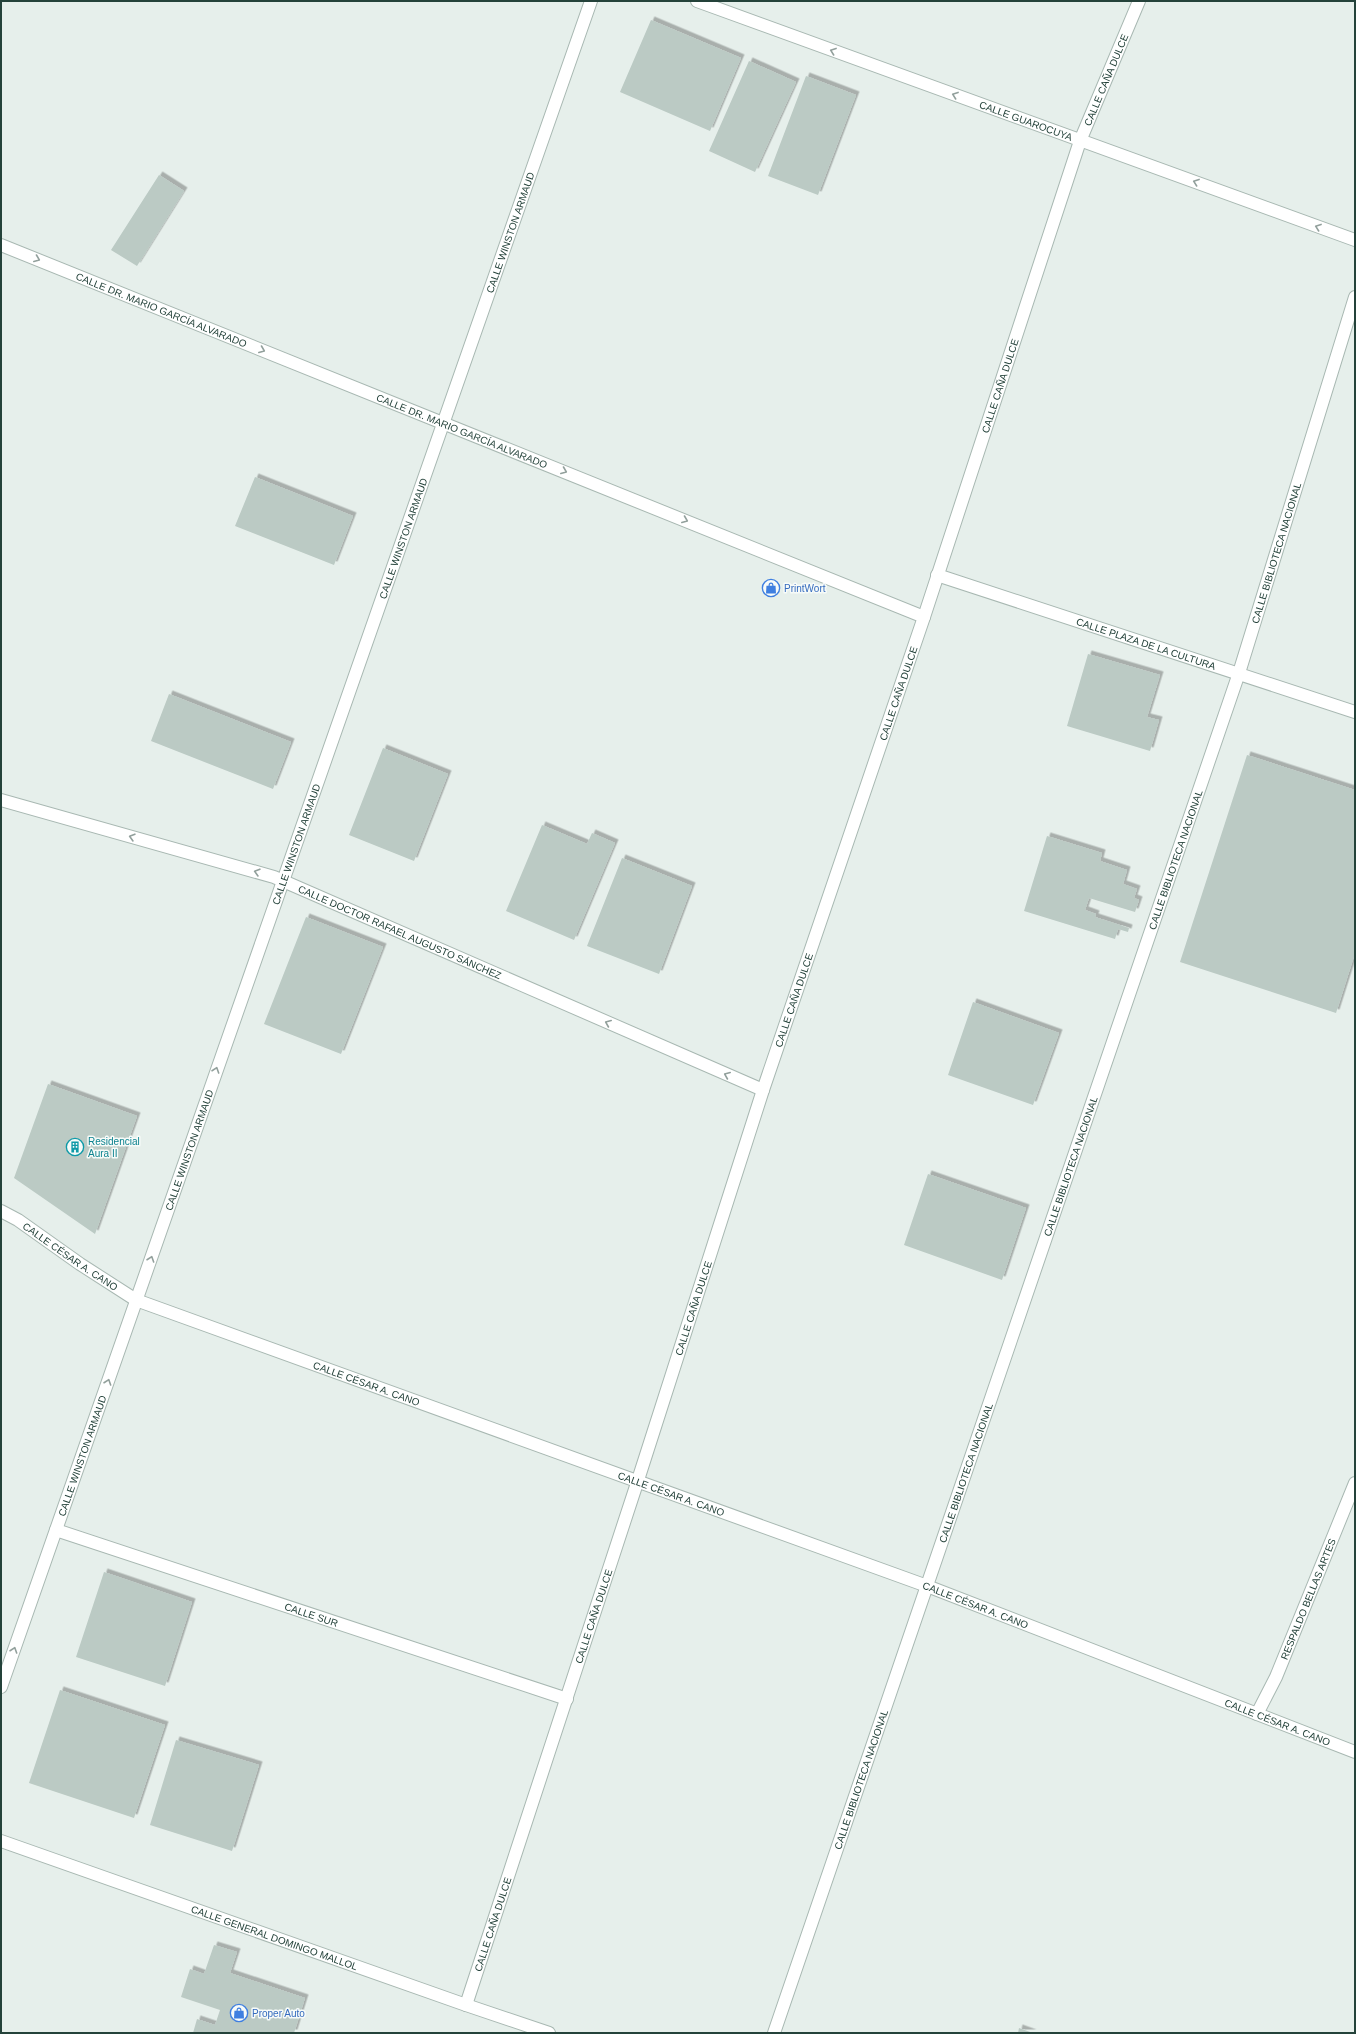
<svg xmlns="http://www.w3.org/2000/svg" width="1356" height="2034" font-family="Helvetica,sans-serif">
	<defs>
		<filter id="shadow"><feDropShadow dx="3.5" dy="-3.5" stdDeviation="0" flood-color="#0004"/></filter>
	</defs>
	<rect width="100%" height="100%" fill="#e6efeb"/>
	<path fill="#bbcac4" filter="url(#shadow)" d="M651 20 741 58 710 131 620 92Z
		M749 61 796 82 755 172 709 151Z
		M806 76 856 95 818 195 768 176Z
		M159 175 184 191 137 266 111 250Z
		M255 477 353 516 334 565 235 526Z
		M1088 654 1160 675 1147 717 1159 720 1150 751 1067 726Z
		M169 694 291 742 273 789 151 741Z
		M383 748 448 774 414 861 349 835Z
		M1247 755 1355 790V953L1336 1013 1180 962Z
		M542 825 587 844 592 833 615 843 574 940 506 911Z
		M1047 836 1102 853 1100 861 1127 870 1123 884 1137 889 1134 898 1139 900 1135 912 1089 898 1085 910 1096 914 1095 917 1129 928 1128 932 1118 929 1115 939 1024 911Z
		M622 858 692 886 659 974 587 946Z
		M306 917 383 947 341 1054 264 1024Z
		M973 1002 1059 1033 1033 1105 948 1075Z
		M48 1084 137 1116 95 1234 14 1178Z
		M928 1174 1026 1208 1002 1280 904 1245Z
		M104 1572 192 1602 165 1686 76 1657Z
		M60 1690 165 1725 134 1818 29 1783Z
		M176 1740 259 1765 232 1851 150 1825Z
		M214 1945 237 1952 230 1973 305 1998 294 2033H193L197 2019 215 2025 220 2010 181 1997 190 1969 204 1974Z
		M1019 2028 1033 2033H1018Z"/>
	<g fill="none" stroke-linecap="round" stroke-linejoin="round">
		<defs>
			<g id="minor">
				<path id="s1" d="M697 1 1355 240"/>
				<path id="s2" d="M1 245 924 617"/>
				<path id="s3" d="M937 575 1355 712"/>
				<path id="s4" d="M1 800 274 877 763 1090"/>
				<path id="s5" d="M1 1211 18 1220 80 1264 136 1300 927 1586 1355 1752"/>
				<path id="s6" d="M56 1530 567 1699"/>
				<path id="s7" d="M1 1687 591 1"/>
				<path id="s8" d="M1257 1714 1276 1677 1355 1483"/>
				<path id="s9" d="M1 1841 466 2005 549 2033"/>
				<path id="s10" d="M466 2005 638 1480 763 1090 924 617 1080 141 1139 1"/>
				<path id="s11" d="M774 2033 1239 673 1355 297"/>
			</g>
		</defs>
		<use href="#minor" stroke="#a8b8b2" stroke-width="14"/>
		<use href="#minor" stroke="#fff" stroke-width="12"/>
	</g>
	<defs><path id="oneway-chevron" d="M-2-3.5L2.5 0L-2 3.5" fill="none" stroke-width="1.6" stroke-linecap="round" stroke-linejoin="round"/></defs>
	<g stroke="#92a09c">
		<use href="#oneway-chevron" transform="translate(833 51) rotate(-160)"/>
		<use href="#oneway-chevron" transform="translate(955 95) rotate(-160)"/>
		<use href="#oneway-chevron" transform="translate(1196 182) rotate(-160)"/>
		<use href="#oneway-chevron" transform="translate(1318 227) rotate(-160)"/>
		<use href="#oneway-chevron" transform="translate(37 259) rotate(22)"/>
		<use href="#oneway-chevron" transform="translate(262 350) rotate(22)"/>
		<use href="#oneway-chevron" transform="translate(564 471) rotate(22)"/>
		<use href="#oneway-chevron" transform="translate(685 520) rotate(22)"/>
		<use href="#oneway-chevron" transform="translate(132 837) rotate(-164)"/>
		<use href="#oneway-chevron" transform="translate(257 872) rotate(-164)"/>
		<use href="#oneway-chevron" transform="translate(608 1023) rotate(-157)"/>
		<use href="#oneway-chevron" transform="translate(216 1070) rotate(-71)"/>
		<use href="#oneway-chevron" transform="translate(727 1075) rotate(-157)"/>
		<use href="#oneway-chevron" transform="translate(151 1259) rotate(-71)"/>
		<use href="#oneway-chevron" transform="translate(108 1382) rotate(-71)"/>
		<use href="#oneway-chevron" transform="translate(14 1650) rotate(-71)"/>
	</g>
	<defs>
		<symbol id="shop-ring" viewBox="-11 -11 22 22"><circle r="9.5" fill="#f7fbf9" stroke="#3f7fe0" stroke-width="1.5"/><path d="M-5-2.5h2.3a2.7 3.5 0 0 1 5.4 0H5L5.5 6h-11ZM-1.5-2.5h3a1.5 2.3 0 0 0-3 0Z" fill="#3f7fe0"/></symbol>
		<symbol id="building-ring" viewBox="-11 -11 22 22"><circle r="9.5" fill="#f7fbf9" stroke="#0f9aa8" stroke-width="1.5"/><path d="M-4-6H4V6H1V3H-1V6H-4ZM-2.5-4.3h1.7v1.8h-1.7ZM.8-4.3h1.7v1.8H.8ZM-2.5-1h1.7V.8h-1.7ZM.8-1h1.7V.8H.8Z" fill="#0f9aa8"/></symbol>
	</defs>
	<g fill-rule="evenodd">
		<use href="#shop-ring" x="761" y="578" width="20" height="20"/>
		<use href="#building-ring" x="65" y="1137" width="20" height="20"/>
		<use href="#shop-ring" x="229" y="2003" width="20" height="20"/>
	</g>
	<g text-anchor="middle" dominant-baseline="central" stroke-width="3" stroke-linejoin="round" paint-order="stroke">
		<g font-size="10" fill="#24423a" stroke="#f7fbf9">
			<text stroke="none"><textPath href="#s10" startOffset="2029">CALLE CAÑA DULCE</textPath></text>
			<text stroke="none"><textPath href="#s1" startOffset="350">CALLE GUAROCUYA</textPath></text>
			<text stroke="none"><textPath href="#s7" startOffset="1541">CALLE WINSTON ARMAUD</textPath></text>
			<text stroke="none"><textPath href="#s2" startOffset="173">CALLE DR. MARIO GARCÍA ALVARADO</textPath></text>
			<text stroke="none"><textPath href="#s10" startOffset="1705">CALLE CAÑA DULCE</textPath></text>
			<text stroke="none"><textPath href="#s2" startOffset="497">CALLE DR. MARIO GARCÍA ALVARADO</textPath></text>
			<text stroke="none"><textPath href="#s7" startOffset="1217">CALLE WINSTON ARMAUD</textPath></text>
			<text stroke="none"><textPath href="#s11" startOffset="1563">CALLE BIBLIOTECA NACIONAL</textPath></text>
			<text stroke="none"><textPath href="#s3" startOffset="220">CALLE PLAZA DE LA CULTURA</textPath></text>
			<text stroke="none"><textPath href="#s10" startOffset="1381">CALLE CAÑA DULCE</textPath></text>
			<text stroke="none"><textPath href="#s7" startOffset="893">CALLE WINSTON ARMAUD</textPath></text>
			<text stroke="none"><textPath href="#s11" startOffset="1240">CALLE BIBLIOTECA NACIONAL</textPath></text>
			<text stroke="none"><textPath href="#s4" startOffset="421">CALLE DOCTOR RAFAEL AUGUSTO SÁNCHEZ</textPath></text>
			<text stroke="none"><textPath href="#s10" startOffset="1057">CALLE CAÑA DULCE</textPath></text>
			<text stroke="none"><textPath href="#s7" startOffset="569">CALLE WINSTON ARMAUD</textPath></text>
			<text stroke="none"><textPath href="#s11" startOffset="916">CALLE BIBLIOTECA NACIONAL</textPath></text>
			<text stroke="none"><textPath href="#s5" startOffset="83">CALLE CÉSAR A. CANO</textPath></text>
			<text stroke="none"><textPath href="#s10" startOffset="733">CALLE CAÑA DULCE</textPath></text>
			<text stroke="none"><textPath href="#s5" startOffset="407">CALLE CÉSAR A. CANO</textPath></text>
			<text stroke="none"><textPath href="#s7" startOffset="245">CALLE WINSTON ARMAUD</textPath></text>
			<text stroke="none"><textPath href="#s11" startOffset="592">CALLE BIBLIOTECA NACIONAL</textPath></text>
			<text stroke="none"><textPath href="#s5" startOffset="731">CALLE CÉSAR A. CANO</textPath></text>
			<text stroke="none"><textPath href="#s8" startOffset="126">RESPALDO BELLAS ARTES</textPath></text>
			<text stroke="none"><textPath href="#s5" startOffset="1055">CALLE CÉSAR A. CANO</textPath></text>
			<text stroke="none"><textPath href="#s6" startOffset="269">CALLE SUR</textPath></text>
			<text stroke="none"><textPath href="#s10" startOffset="409">CALLE CAÑA DULCE</textPath></text>
			<text stroke="none"><textPath href="#s5" startOffset="1379">CALLE CÉSAR A. CANO</textPath></text>
			<text stroke="none"><textPath href="#s11" startOffset="268">CALLE BIBLIOTECA NACIONAL</textPath></text>
			<text stroke="none"><textPath href="#s10" startOffset="85">CALLE CAÑA DULCE</textPath></text>
			<text stroke="none"><textPath href="#s9" startOffset="290">CALLE GENERAL DOMINGO MALLOL</textPath></text>
		</g>
		<g font-size="10" fill="#366cbe" stroke="#f7fbf9" text-anchor="start">
			<text x="784" y="588">PrintWort</text>
			<text x="252" y="2013">Proper Auto</text>
		</g>
		<g font-size="10" fill="#0d838f" stroke="#f7fbf9" text-anchor="start">
			<text x="88" y="1141">Residencial<tspan x="88" dy="12">Aura II</tspan></text>
		</g>
	</g>
	<rect width="1356" height="2034" fill="none" stroke="#24423a" stroke-width="4"/>
</svg>
